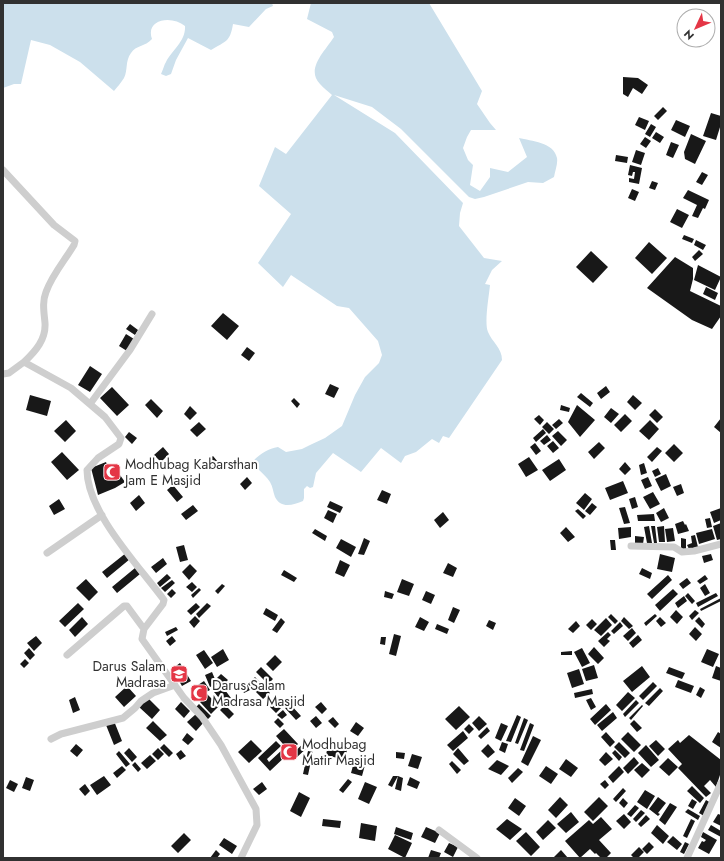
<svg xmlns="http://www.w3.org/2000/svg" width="724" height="861" font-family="Jost,sans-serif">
	<rect width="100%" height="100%" fill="#fff"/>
	<path fill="#cce0ec" d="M3 3H272L273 6 266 9 249 27 233 24C230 42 226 41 211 50L188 38 176 60 171 74 166 76 161 74C163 70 164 65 166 62 172 50 186 41 185 26 172 15 145 19 152 39 145 47 136 45 131 53 125 61 128 70 124 78 121 83 117 87 114 91L80 62 50 45 31 40 21 84H14L3 88Z
		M311 3H429L482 91 477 104 490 123 496 130H471L467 137 463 148 468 160 473 165 470 185 480 191 490 177V168L508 172 527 157 519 138C531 141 554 142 557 158 558 164 555 171 554 177L543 183 528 182 484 197 475 199 469 197 401 129 372 107 334 95 395 133 463 203 460 213 459 226 484 258 502 261 492 270 485 284 490 285C489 296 484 323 488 332 492 342 502 348 502 360L449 438 443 436 439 443 432 439 416 452 405 456 401 463 381 448 361 472 333 453 316 473 313 487 310 488 307 486 304 489V498L303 501C293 505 281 509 275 497 273 492 273 487 270 482 267 477 262 473 258 469L259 466 253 461C261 453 268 449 278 447L286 452 302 449 310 445 325 438 342 426 355 395 365 377 379 363 382 355 378 341 349 308 337 306 291 275 283 287 258 263 291 214 259 186 275 147 286 154 332 95C328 91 323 88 320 84 305 69 326 50 334 37L332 32 307 19Z"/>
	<path fill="#181818" d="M623 77 638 78 648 85 642 94 633 88 628 97 623 94Z
		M663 107 667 111 658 120 654 116Z
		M711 113 721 116V124L716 140 703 136Z
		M639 117 649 121 645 130 635 125Z
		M676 120 690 126 685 137 671 130Z
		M651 124 656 127 650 137 645 134Z
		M656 132 664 137 660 143 652 138Z
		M691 134 706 141 695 164 685 159 684 152Z
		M645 137 651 141 646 148 640 144Z
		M671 142 679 145 673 158 666 155Z
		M636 150 645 153 641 165 632 162Z
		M616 155 628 157 627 163 615 161Z
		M630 165 642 168 639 184 629 182V178L634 179 635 172H633L632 176 628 175Z
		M702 172 708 175 702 185 696 182Z
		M652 181 658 183 655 190 649 188Z
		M632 189 639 192 635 201 628 198Z
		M688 190 709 200 705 209 703 208 698 218 692 216 697 205 683 198Z
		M677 209 689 215 682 228 670 222Z
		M684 235 694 239 692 243 682 239Z
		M696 240 706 245 703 250 694 245Z
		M649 242 667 258 652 274 635 258Z
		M699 250 703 254 695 261 692 257Z
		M591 251 608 267 593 283 576 267Z
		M675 257 693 268V279L690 291 721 306V316L712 329 692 320 647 288Z
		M698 265 721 277 715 290 694 280Z
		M706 287 718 293 715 300 703 294Z
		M223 313 239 326 227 340 211 326Z
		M130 324 138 330 135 335 126 329Z
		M126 334 134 339 127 351 119 346Z
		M247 347 255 353 249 361 241 355Z
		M90 366 102 374 90 392 78 385Z
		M330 384 339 388 334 398 325 394Z
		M606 386 610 392 601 399 597 393Z
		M112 387 129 405 117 416 100 398Z
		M581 393 593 403 590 407 577 397Z
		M30 395 51 401 47 416 26 410Z
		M633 395 642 403 635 410 627 402Z
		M294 398 300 404 297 408 291 401Z
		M151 399 163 411 157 418 145 405Z
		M561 405 570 408 569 412 560 410Z
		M577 405 595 420 580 437 568 422Z
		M190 406 197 413 190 420 184 414Z
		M611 408 619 414 611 423 604 417Z
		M655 409 663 417 657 423 649 415Z
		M625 414 632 421 621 432 614 425Z
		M539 415 544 420 540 425 534 419Z
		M721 418V433L714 427Z
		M559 419 563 423 556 429 552 425Z
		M66 420 76 431 65 442 54 431Z
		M650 420 659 429 649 440 639 431Z
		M199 422 206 429 197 437 190 430Z
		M547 422 554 429 549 434 542 427Z
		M543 429 546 433 536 442 533 438Z
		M558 431 567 440 561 446 552 436Z
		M129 432 137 438 132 444 125 437Z
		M547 435 551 440 544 445 540 441Z
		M553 441 559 448 553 453 547 446Z
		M599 442 605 448 594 459 588 452Z
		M535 443 541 451 536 455 530 447Z
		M674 444 683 453 674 462 665 453Z
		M163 447 169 454 161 462 154 455Z
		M657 447 662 451 652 462 647 457Z
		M62 452 79 470 67 480 51 462Z
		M213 456 218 462 211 469 206 463Z
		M529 457 538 470 526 477 518 464Z
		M559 459 566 470 550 481 542 470Z
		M106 462 112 478 120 475 125 482 115 488 98 495 91 468Z
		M625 462 631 469 625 475 619 469Z
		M644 463 647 473 641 475 639 465Z
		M658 468 661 474 655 477 652 471Z
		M666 474 671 486 661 491 655 479Z
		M247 477 252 483 245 490 240 484Z
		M648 477 652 486 645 489 641 480Z
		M623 481 628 493 610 500 605 488Z
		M681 484 684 493 677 496 673 487Z
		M173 485 183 497 177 502 167 490Z
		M382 490 391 494 387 504 377 500Z
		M653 492 660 504 650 509 643 497Z
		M585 493 592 499 584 510 576 503Z
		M139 495 145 503 136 511 130 503Z
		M635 497 638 507 632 509 629 499Z
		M59 499 65 509 54 515 49 506Z
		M330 501 343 507 340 513 327 507Z
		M592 503 597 507 590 515 585 511Z
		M193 505 198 511 186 520 181 514Z
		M625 507 630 523 624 524 619 508Z
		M664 508 669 518 661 522 656 513Z
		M721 508V520L714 523 710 512Z
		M578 509 586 516 583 519 575 511Z
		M328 510 337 514 333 523 324 518Z
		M443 512 449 520 440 528 434 520Z
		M654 514 655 521H638L637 515Z
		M710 518 712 527 707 528 705 519Z
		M683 521 685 525 686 524 689 531 678 534 675 524Z
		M721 523V539L717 540 713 526Z
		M649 526 652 543H647L644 527Z
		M651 526H655L657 543H654Z
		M664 526 665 542H659L657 527Z
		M566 527 575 537 568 542 560 533Z
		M631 527V537L619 539 618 528Z
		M673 528 675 541 667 542 665 529Z
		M315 529 327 536 325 541 312 533Z
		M712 529 715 539 699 544 696 533Z
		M695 535 698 547 689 549 687 545 692 543 691 536Z
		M635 536 644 537 643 544 635 543Z
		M364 538 370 541 364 555 358 554Z
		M681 538 686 539V549H681Z
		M341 539 356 547 351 557 336 548Z
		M610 540H615L616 550H611Z
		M184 545 188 560 180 562 176 547Z
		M126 553 130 559 107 578 102 572Z
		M660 554 675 558 672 572 657 569Z
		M711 554 713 560 704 563 702 556Z
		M163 558 167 564 156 573 151 567Z
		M340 560 350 565 344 577 335 573Z
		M448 563 457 568 453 577 443 573Z
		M190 564 197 571 189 580 182 572Z
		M135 568 140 574 117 593 112 587Z
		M642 568 652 573 650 579 639 574Z
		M284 570 297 578 294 582 281 575Z
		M167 574 171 578 160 587 157 583Z
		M668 575 672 580 652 599 647 594Z
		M705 575 708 579 700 584 697 581Z
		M687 578 691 583 683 589 679 584Z
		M86 579 98 592 89 601 76 588Z
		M402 579 414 584 409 596 397 592Z
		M172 580 175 583 165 592 161 588Z
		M192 582 197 587 192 592 186 587Z
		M222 584 225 586 218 594 215 591Z
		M705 584 710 593 705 596 700 588Z
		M199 588 201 590 193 598 191 595Z
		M172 589 176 593 171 598 167 594Z
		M673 589 678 594 660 611 655 605Z
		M385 591 394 594 392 599 384 597Z
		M426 591 435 595 431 604 422 600Z
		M688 593 695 601 692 604 685 596Z
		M716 593 718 596 698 607 696 603Z
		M684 596 687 601 678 608 675 603Z
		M721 598V601L701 611 700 609Z
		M78 603 84 609 65 627 59 621Z
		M196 603 200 607 191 615 187 611Z
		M207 603 211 606 199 618 196 614Z
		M453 607 460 610 454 623 448 620Z
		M266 608 278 615 275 621 263 614Z
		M676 610 683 617 677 624 670 617Z
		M695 610 699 613 692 620 689 616Z
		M611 614 618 621 615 624 608 617Z
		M655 614 657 616 646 626 644 623Z
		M195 616 200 621 194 628 189 622Z
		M82 617 88 624 75 637 69 630Z
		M420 617 429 622 424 631 415 627Z
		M624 617 633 626 629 629 621 621Z
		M660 617 666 623 661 627 656 621Z
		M699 617 705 624 702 628 695 621Z
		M281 618 285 622 277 633 272 630Z
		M606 618 612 625 601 636 594 630Z
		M592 619 597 624 591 630 586 625Z
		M489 620 496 623 493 630 486 626Z
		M576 621 580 626 573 633 568 629Z
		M620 622 623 626 614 634 611 631Z
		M437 624 449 629 447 634 435 629Z
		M176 627 178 630 167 636 165 632Z
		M695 627 702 634 696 641 689 634Z
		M632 628 636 633 628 641 623 636Z
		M608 632 611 635 607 639 610 641 604 647 598 641Z
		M394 634 401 636 396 656 389 654Z
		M638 635 642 640 633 648 629 643Z
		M36 636 42 643 34 651 27 643Z
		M172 636 176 641 170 646 166 641Z
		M381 637H386L385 645 380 644Z
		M594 647 604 658 598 664 588 654Z
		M29 648 35 655 30 660 24 653Z
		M582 648 590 663 582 667 574 652Z
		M223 649 229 660 217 667 211 657Z
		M707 649 719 654 713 667 701 662Z
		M204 650 213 663 205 669 196 655Z
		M572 651V655H561V652Z
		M275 655 282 662 273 671 266 664Z
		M25 659 29 663 24 668 20 664Z
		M180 663 191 681 182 686 172 669Z
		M594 665 598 678 586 681 582 669Z
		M642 666 650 677 632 692 623 681Z
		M716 666 721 668V681L712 678Z
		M261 667 273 679 268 684 256 672Z
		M669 667 685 673 682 679 666 673Z
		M579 669 584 684 572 688 567 673Z
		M212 672 217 684 210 687 205 675Z
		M221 674 228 680 223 685 217 678Z
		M255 677 270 693 263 699 248 684Z
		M678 680 694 686 691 693 675 687Z
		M204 681 210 690 204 693 198 685Z
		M246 682 250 690 244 693 240 685Z
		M653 682 657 686 643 700 639 696Z
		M127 686 136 696 124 707 115 697Z
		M222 686 231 698 224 704 214 692Z
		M700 687 705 690 701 698 696 695Z
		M660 688 663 691 649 706 645 703Z
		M592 689 593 694 575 698 574 693Z
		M628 692 635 698 622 711 616 705Z
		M207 694 219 706 211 714 200 702Z
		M75 697 80 710 73 713 69 700Z
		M148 698 160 710 152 719 139 707Z
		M280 698 286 703 276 713 270 707Z
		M591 698 596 707 591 710 586 700Z
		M636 700 639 703 625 717 623 714Z
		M181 702 190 711 184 718 175 709Z
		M321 702 327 709 322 714 315 707Z
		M199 704 211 716 208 719 196 707Z
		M290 704 301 716 296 720 285 708Z
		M606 704 611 710 595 725 590 719Z
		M225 705 234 714 229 719 220 710Z
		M642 705 643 706 631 720 629 718Z
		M459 706 470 717 456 730 445 719Z
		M283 710 287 715 282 719 277 715Z
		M613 712 617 718 602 731 597 725Z
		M196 714 204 722 196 731 187 722Z
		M517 715 521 717 511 742 506 741Z
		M316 716 322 723 316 728 310 721Z
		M479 716 487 724 479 731 472 723Z
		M333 717 339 724 335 728 328 721Z
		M278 718 284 724 280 728 274 722Z
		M524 718 528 720 518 744 515 743Z
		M634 720 642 728 637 732 630 724Z
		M114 721 122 741 114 745 106 725Z
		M153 721 167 735 160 741 146 728Z
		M356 722 364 728 358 736 350 731Z
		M501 723 508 726 501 741 495 738Z
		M530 723 534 725 524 751 520 750Z
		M469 724 474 729 469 734 464 729Z
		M487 727 490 731 481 739 478 736Z
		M284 729 298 744 290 752 276 736Z
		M463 731 468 738 453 751 447 745Z
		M606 732 615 742 610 747 601 737Z
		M628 732 641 745 634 752 621 739Z
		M718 732 721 734V748L712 742Z
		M187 733 194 739 188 745 182 740Z
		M689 735 721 760V772L716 787 710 780 704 786 711 793 706 797 678 768 682 764 668 749 678 740 680 743Z
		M533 736 541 740 528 766 521 762Z
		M251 740 262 751 249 763 238 752Z
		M656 740 665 749 658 756 649 746Z
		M276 741 281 746 267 759 269 762 283 749 288 754 270 771 258 758Z
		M305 742 308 747 296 758 292 754Z
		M502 742 508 744 505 753 499 750Z
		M619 742 630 753 625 758 614 747Z
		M76 744 83 750 77 757 70 751Z
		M164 744 173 753 169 757 160 748Z
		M488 744 495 752 488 758 481 751Z
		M328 745 347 750 345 760 326 755Z
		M646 745 659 760 651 767 638 753Z
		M129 748 137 757 132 762 124 753Z
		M158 748 164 754 158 760 152 754Z
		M458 748 469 761 464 765 453 754Z
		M181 750 186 756 180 760 176 754Z
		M615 750 622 757 619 761 612 753Z
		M119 751 130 764 126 767 116 754Z
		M308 751 313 752 308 775 303 774Z
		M396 752 405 753 404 759 396 758Z
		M606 752 613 759 605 766 599 760Z
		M412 754 422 757 418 769 408 766Z
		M150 755 156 761 147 769 141 763Z
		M634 757 639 763 628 774 623 768Z
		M668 758 678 767 669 776 659 767Z
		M566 759 578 768 571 777 559 769Z
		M497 760 509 766 501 775 488 769Z
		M452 761 461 770 457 774 449 764Z
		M135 762 141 769 138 772 132 765Z
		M354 762 365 765 362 776 351 773Z
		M642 763 650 770 642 778 634 770Z
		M122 766 126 770 117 778 113 773Z
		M546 766 558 774 551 784 539 776Z
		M619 766 624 772 613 783 608 777Z
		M518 768 523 772 512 783 508 778Z
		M104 776 111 785 97 795 90 785Z
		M393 776H398L403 778 401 791 395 789 398 776 392 787 388 785Z
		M26 777 34 780 30 791 22 788Z
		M410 777 420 782 417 789 407 785Z
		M348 779 352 782 343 793 339 790Z
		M10 780 18 784 14 792 6 788Z
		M605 780 609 785 605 789 600 784Z
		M262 782 267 789 259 795 253 789Z
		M365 782 377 787 369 804 358 799Z
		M85 784 90 791 85 796 79 789Z
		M692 786 704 798 700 803 687 791Z
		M623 788 626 791 616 802 613 799Z
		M645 790 655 796 647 809 637 802Z
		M299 792 310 798 301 817 290 811Z
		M560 797 568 805 556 818 548 810Z
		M599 797 608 806 593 821 584 812Z
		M658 797 666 803 658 813 660 814 658 816 649 809Z
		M515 798 526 806 519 816 508 808Z
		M623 798 628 803 624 808 619 803Z
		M692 799 697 802 693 809 688 806Z
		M706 800 711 803 704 816 699 813Z
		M670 803 677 807 665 825 659 820Z
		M635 805 639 808 631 817 627 814Z
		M688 809 700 816 698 820 685 812Z
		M641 810 645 813 636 822 633 819Z
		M571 812 579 822 566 833 557 824Z
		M624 814 631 822 624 829 616 821Z
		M718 814 721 815V826L713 822Z
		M646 815 650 819 641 827 638 824Z
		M601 817 612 829 599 840 611 853 606 858H601L596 853 595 854 590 849 580 858 565 841 589 820 593 824Z
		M323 819 341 821 340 828 322 826Z
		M507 819 522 829 510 840 496 829Z
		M691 819 695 821 687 838 683 836Z
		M548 820 556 828 543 840 536 832Z
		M361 823 377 826 375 841 359 838Z
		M657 825 669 836 663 844 651 833Z
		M711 825 721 831V837L708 830Z
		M396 827 413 833 411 840 394 834Z
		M426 827 440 833 435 843 421 837Z
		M526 832 540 847 531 856 516 841Z
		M703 832 717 840 709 854 698 848 702 841 704 842 706 840 701 837Z
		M184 833 191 840 178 853 171 846Z
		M395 835 412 843 405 858 388 849Z
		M673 836 682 844 677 850 667 842Z
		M224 838 237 846 232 854 219 845Z
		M649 842 654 847 647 854 642 849Z
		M685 842 689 844 684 854 680 852Z
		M449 843 458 847 453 857 444 852Z
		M639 847 644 852 638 858H634L631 855Z
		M216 850 220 854 217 858H210Z
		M431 850 441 853 439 858H428Z
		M561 850 568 858H553Z"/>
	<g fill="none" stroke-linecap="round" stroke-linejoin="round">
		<path stroke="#cecece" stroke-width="7" d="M3 170 54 225 75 241 74 245C65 260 52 275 46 292 42 302 44 312 45 323 46 339 36 351 24 362L71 388 105 417 121 438 119 444 98 458 87 470C87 512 139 566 164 600L163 604 144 629 142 639 184 698 202 717 221 745 256 809 257 825 241 858
			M3 374 9 373 24 362
			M90 404 130 350 152 314
			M631 546 674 547 682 552 694 551 721 544
			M47 553 102 515
			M67 655 124 606H127L144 629
			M51 739 61 734 123 718 135 708 141 701 153 693 175 685
			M439 830 477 858
			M687 858 721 783"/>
	</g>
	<defs>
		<symbol id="mosque-square" viewBox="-11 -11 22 22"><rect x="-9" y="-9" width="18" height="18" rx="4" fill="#e43646" stroke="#fff"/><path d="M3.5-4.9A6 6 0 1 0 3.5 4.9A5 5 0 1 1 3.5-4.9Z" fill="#fff"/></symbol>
		<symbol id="school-square" viewBox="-11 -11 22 22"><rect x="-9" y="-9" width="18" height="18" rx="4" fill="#e43646" stroke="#fff"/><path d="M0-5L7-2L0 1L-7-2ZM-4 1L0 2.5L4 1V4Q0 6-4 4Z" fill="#fff"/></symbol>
	</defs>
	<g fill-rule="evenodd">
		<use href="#mosque-square" x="102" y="462" width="20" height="20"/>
		<use href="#school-square" x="169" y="664" width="20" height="20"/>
		<use href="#mosque-square" x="189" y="683" width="20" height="20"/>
		<use href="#mosque-square" x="279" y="742" width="20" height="20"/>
	</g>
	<g text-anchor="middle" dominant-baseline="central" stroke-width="4" stroke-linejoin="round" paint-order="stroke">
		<g font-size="14" fill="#313131" stroke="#fff" text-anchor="start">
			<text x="125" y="464">Modhubag Kabarsthan<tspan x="125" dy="16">Jam E Masjid</tspan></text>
			<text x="166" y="666" text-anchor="end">Darus Salam<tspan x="166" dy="16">Madrasa</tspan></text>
			<text x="212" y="685">Darus Salam<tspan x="212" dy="16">Madrasa Masjid</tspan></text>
			<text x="302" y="744">Modhubag<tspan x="302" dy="16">Matir Masjid</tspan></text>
		</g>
	</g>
	<rect width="724" height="861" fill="none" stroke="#313131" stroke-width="8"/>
	<g transform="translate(696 28) rotate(226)"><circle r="19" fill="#ffffff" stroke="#adadad"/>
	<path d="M0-3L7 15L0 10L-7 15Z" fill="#e43646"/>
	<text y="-6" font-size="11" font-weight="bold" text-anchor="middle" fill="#313131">N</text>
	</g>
</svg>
